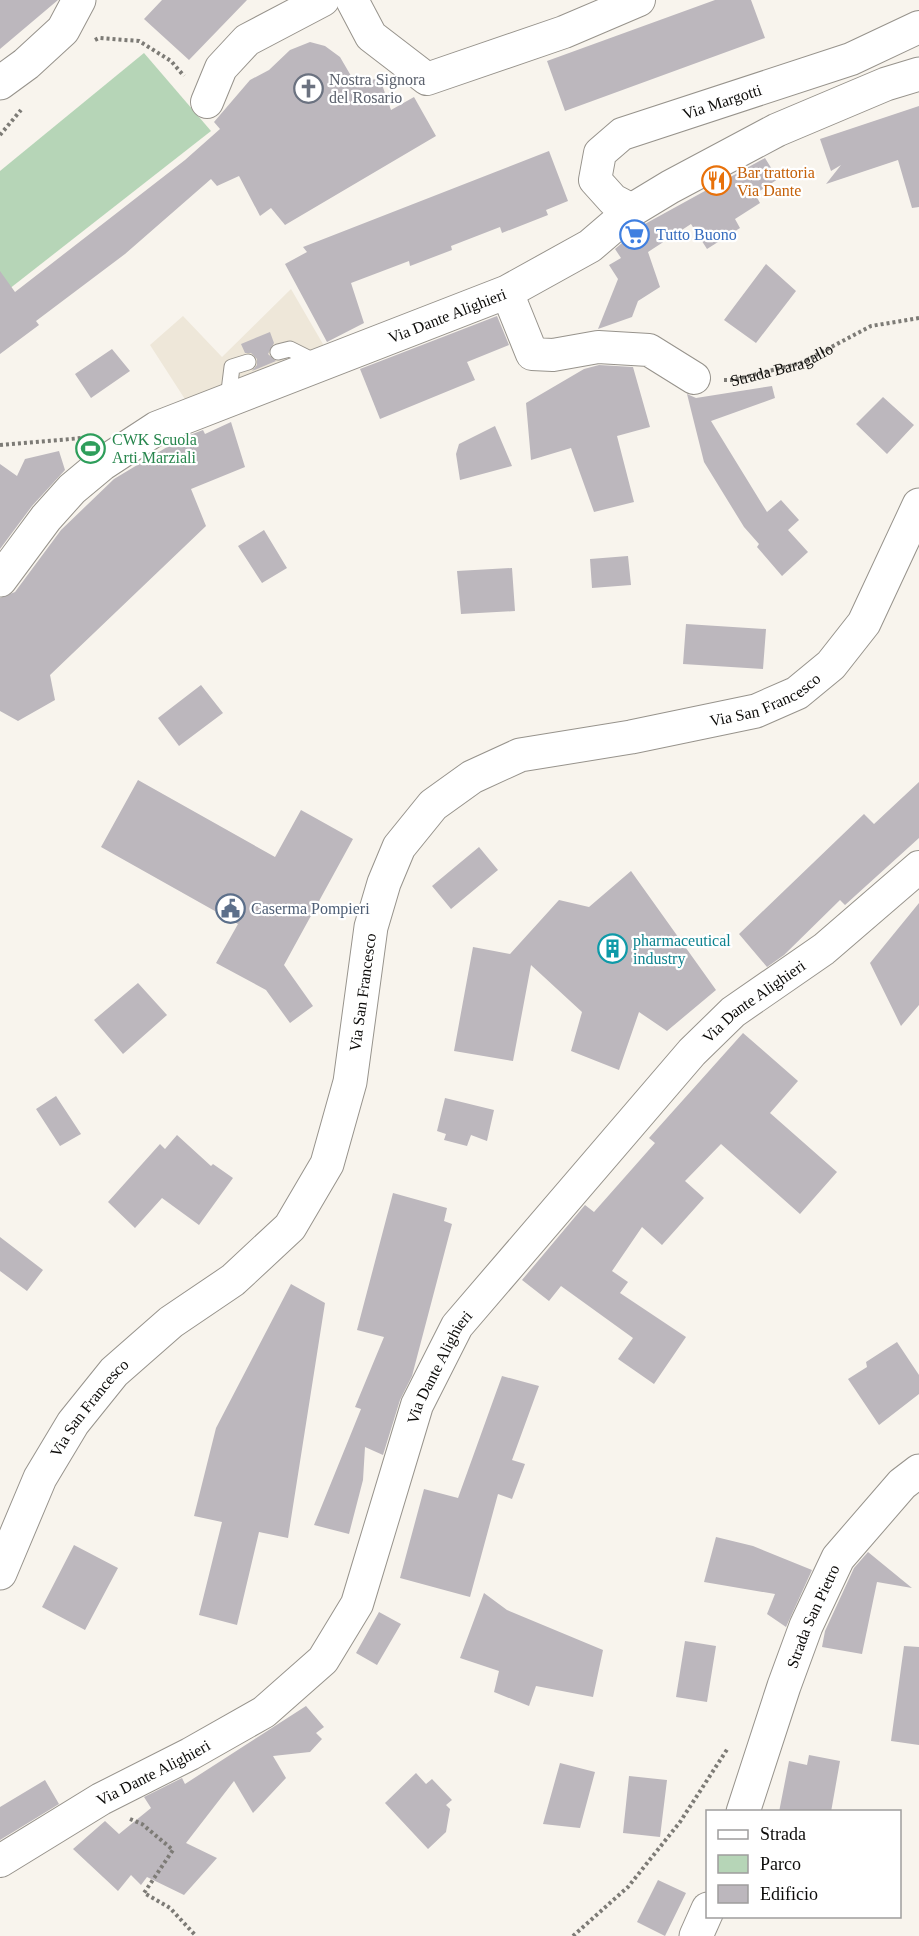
<svg xmlns="http://www.w3.org/2000/svg" width="919" height="1936" font-family="'Times New Roman',serif">
	<rect width="100%" height="100%" fill="#f8f4ed"/>
	<path fill="#eee7d9" d="M291 289 327 351 190 407 150 345 183 316 222 357Z"/>
	<path fill="#b6d5b7" d="M144 53 211 131 4 293 0 289V171Z"/>
	<path fill="#bcb7bd" d="M0 0H58L0 49Z
		M162 0H247L189 60 144 19Z
		M715 0H751L765 38 565 111 547 61Z
		M310 42 325 46 340 57 354 81 380 79 391 110 414 97 436 136 285 225 271 208 260 216 239 176 217 186 211 179 125 254 36 321 39 325 0 354V271L15 292 185 160 220 129 214 122 250 80 269 70 290 50Z
		M919 106V207L912 208 898 160 826 184 841 165 831 171 820 139Z
		M549 151 568 201 546 210 548 215 502 233 500 227 451 246 452 250 410 266 409 261 351 283 364 323 327 342 285 264 307 252 303 247Z
		M765 158 778 179 755 194 760 203 735 219 740 228 707 249 691 224 648 252 660 287 638 301 632 317 598 329 618 279 609 265 621 258 615 249 643 225Z
		M766 264 796 291 756 343 724 320Z
		M497 316 509 345 467 362 475 380 380 419 360 369Z
		M270 332 274 343 268 354 276 361 252 371 257 365V359L251 353H245L241 344Z
		M112 349 130 371 91 398 75 374Z
		M599 365 633 367 650 427 617 436 634 502 594 512 571 448 531 460 526 403 584 369Z
		M772 386 775 398 711 421 767 512 781 500 799 520 788 530 808 552 782 576 757 547 759 544 744 527 704 462 687 394 696 398Z
		M883 397 914 425 887 454 856 424Z
		M231 422 245 467 191 489 206 526 50 675 55 700 18 721 0 711V598L15 592 61 530 114 479 182 438 203 430 205 434Z
		M495 426 512 466 460 480 456 454 459 444Z
		M59 451 65 470 32 506 0 549V464L17 476 25 459Z
		M264 530 287 568 262 583 238 546Z
		M628 556 631 585 592 588 590 559Z
		M512 568 515 611 461 614 457 571Z
		M686 624 766 629 763 669 683 664Z
		M201 685 223 713 179 746 158 718Z
		M138 780 275 857 301 810 353 839 284 965 313 1006 290 1023 266 990 216 963 238 924 101 847Z
		M919 782V838L845 905 840 900 784 955 767 967 739 934 864 814 874 824Z
		M479 847 498 870 451 909 432 886Z
		M631 871 716 990 667 1031 639 1012 619 1070 571 1051 582 1012 531 965 513 1061 454 1051 473 947 510 954 559 900 589 907Z
		M919 903V1005L901 1026 870 963Z
		M138 983 167 1015 123 1054 94 1020Z
		M743 1033 798 1081 770 1113 837 1172 800 1214 721 1144 685 1181 704 1198 662 1245 642 1227 612 1271 628 1282 620 1293 686 1337 654 1384 618 1359 633 1338 561 1286 549 1301 522 1280 585 1205 594 1212 655 1143 649 1138Z
		M56 1096 81 1134 60 1146 36 1109Z
		M445 1098 494 1110 487 1141 471 1135 467 1146 444 1140 446 1134 437 1131Z
		M177 1135 211 1166 213 1164 233 1178 199 1225 162 1198 135 1228 108 1202 160 1144 165 1149Z
		M393 1193 447 1208 444 1221 452 1224 412 1376 400 1400 383 1455 365 1447 363 1480 349 1534 314 1525 361 1409 355 1407 384 1337 357 1330Z
		M0 1237 43 1270 27 1291 0 1271Z
		M291 1284 325 1303 288 1538 259 1532 237 1625 199 1615 222 1522 194 1516 216 1428Z
		M897 1342 919 1375V1394L879 1425 848 1379 867 1367 866 1362Z
		M502 1376 539 1386 512 1460 525 1464 512 1499 498 1494 470 1597 400 1578 424 1489 458 1498Z
		M716 1537 753 1546 812 1570 786 1627 767 1614 775 1594 704 1582Z
		M74 1545 118 1568 85 1630 42 1607Z
		M868 1552 912 1588 877 1582 862 1654 822 1647 825 1631 854 1568Z
		M484 1593 507 1610 603 1650 593 1697 536 1686 529 1706 494 1692 499 1671 460 1658Z
		M379 1612 401 1624 377 1665 356 1653Z
		M685 1641 716 1646 707 1702 676 1697Z
		M904 1646 919 1647V1745L891 1741Z
		M306 1706 324 1727 316 1733 322 1739 310 1752 273 1756 286 1778 253 1813 234 1781 186 1843 217 1858 184 1895 147 1877 141 1885 131 1875 118 1891 73 1849 105 1821 119 1834 151 1808 144 1797 182 1778 185 1784Z
		M809 1755 840 1761 831 1812H779L789 1761 807 1765Z
		M560 1763 595 1772 580 1828 543 1824Z
		M416 1773 426 1784 432 1779 452 1800 446 1805 450 1809 446 1832 428 1849 385 1803Z
		M629 1776 667 1780 660 1837 623 1833Z
		M45 1780 59 1804 0 1840V1807Z
		M658 1880 686 1893 665 1936 637 1922Z"/>
	<g fill="none" stroke-linecap="round" stroke-linejoin="round">
		<defs>
			<path id="lane" d="M278 352 290 349 318 363
				M228 399 232 367 248 362"/>
			<g id="street">
				<path d="M352 0 371 36 427 79 564 32 639 0"/>
				<path d="M207 102 221 68 247 40 323 0"/>
				<path id="s2" d="M632 210 613 200 595 180 600 153 622 134 851 59 919 27"/>
				<path d="M507 292 532 354 553 355 598 347 649 350 694 378"/>
				<path id="s3" d="M0 1861 101 1799 190 1754 264 1712 323 1660 357 1604 417 1405 457 1326 692 1052 733 1012 824 949 919 867"/>
			</g>
			<g id="secondary">
				<path d="M0 83 26 64 63 30 79 0"/>
				<path id="s4" d="M0 580 46 518 72 489 102 464 157 428 507 292 590 246 632 210 670 187 777 130 886 84 919 74"/>
				<path id="s5" d="M0 1573 40 1478 73 1423 114 1372 171 1322 233 1280 290 1227 327 1164 350 1082 371 927 384 883 399 847 433 805 472 777 520 755 631 737 756 711 797 693 831 665 864 623 919 505"/>
				<path id="s6" d="M743 1812 784 1686 806 1626 838 1558 902 1484 919 1471"/>
				<path d="M696 1936 708 1909"/>
			</g>
		</defs>
		<use href="#lane" stroke="#97938c" stroke-width="17"/>
		<use href="#street" stroke="#97938c" stroke-width="34"/>
		<use href="#secondary" stroke="#97938c" stroke-width="35"/>
		<g stroke="#7d7b76" stroke-width="4" stroke-dasharray="3 3" stroke-linecap="butt">
			<path d="M95 40 99 38 139 41 171 61 184 76"/>
			<path d="M0 135 21 110"/>
			<path id="s1" d="M724 380H733L801 363 871 326 919 318"/>
			<path d="M0 445 82 438"/>
			<path d="M130 1819 142 1824 173 1850 144 1893 170 1908 196 1936"/>
			<path d="M573 1936 628 1887 680 1822 728 1748"/>
		</g>
		<use href="#lane" stroke="#fff" stroke-width="15"/>
		<use href="#street" stroke="#fff" stroke-width="32"/>
		<use href="#secondary" stroke="#fff" stroke-width="33"/>
	</g>
	<defs>
		<symbol id="church-ring" viewBox="-11 -11 22 22"><circle r="9.5" fill="#fff" stroke="#6b7280" stroke-width="1.5"/><path d="M-1.2-6h2.4v3.5h3.3v2.4h-3.3V6h-2.4V-.1h-3.3v-2.4h3.3Z" fill="#6b7280"/></symbol>
		<symbol id="restaurant-ring" viewBox="-11 -11 22 22"><circle r="9.5" fill="#fff" stroke="#e8710a" stroke-width="1.5"/><path d="M-5-6h1v4h1v-4h1v4h1v-4h1v5L-1.5 .5V6h-2V.5L-5-1ZM5-6V6H3V1.5H1.5Q1.5-4 5-6Z" fill="#e8710a"/></symbol>
		<symbol id="supermarket-ring" viewBox="-11 -11 22 22"><circle r="9.5" fill="#fff" stroke="#3f7fe0" stroke-width="1.5"/><path d="M-6-5.5h2.5l.6 2H6L4.5 2H-2.5L-4.4-4H-6ZM-1.5 3.2a1.3 1.3 0 1 0 .1 0ZM3 3.2a1.3 1.3 0 1 0 .1 0Z" fill="#3f7fe0"/></symbol>
		<symbol id="stadium-ring" viewBox="-11 -11 22 22"><circle r="9.5" fill="#fff" stroke="#2e9e5b" stroke-width="1.5"/><path d="M0-5a6.5 5 0 1 0 0 10a6.5 5 0 1 0 0-10ZM-3.5-1.8h7v3.6h-7Z" fill="#2e9e5b"/></symbol>
		<symbol id="civic-ring" viewBox="-11 -11 22 22"><circle r="9.5" fill="#fff" stroke="#5c6f8a" stroke-width="1.5"/><path d="M-.6-6.5H3V-4.5H.6V-3L4-1V1h2V6H-6V1h2V-1L-.6-3ZM-1.2 2.5V6h2.4V2.5Z" fill="#5c6f8a"/></symbol>
		<symbol id="building-ring" viewBox="-11 -11 22 22"><circle r="9.5" fill="#fff" stroke="#0f9aa8" stroke-width="1.5"/><path d="M-4-6H4V6H1V3H-1V6H-4ZM-2.5-4.3h1.7v1.8h-1.7ZM.8-4.3h1.7v1.8H.8ZM-2.5-1h1.7V.8h-1.7ZM.8-1h1.7V.8H.8Z" fill="#0f9aa8"/></symbol>
	</defs>
	<g fill-rule="evenodd">
		<use href="#church-ring" x="292" y="72" width="33" height="33"/>
		<use href="#restaurant-ring" x="700" y="164" width="33" height="33"/>
		<use href="#supermarket-ring" x="618" y="218" width="33" height="33"/>
		<use href="#stadium-ring" x="74" y="432" width="33" height="33"/>
		<use href="#civic-ring" x="214" y="892" width="33" height="33"/>
		<use href="#building-ring" x="596" y="932" width="33" height="33"/>
	</g>
	<g text-anchor="middle" dominant-baseline="central" stroke-width="4.5" stroke-linejoin="round" paint-order="stroke">
		<g font-size="16" fill="#5b616d" stroke="#fff" text-anchor="start">
			<text x="329" y="79">Nostra Signora<tspan x="329" dy="18">del Rosario</tspan></text>
		</g>
		<g font-size="16" fill="#0c0b09" stroke="#fff">
			<text stroke="none"><textPath href="#s2" startOffset="210">Via Margotti</textPath></text>
			<text stroke="none"><textPath href="#s4" startOffset="532">Via Dante Alighieri</textPath></text>
			<text stroke="none"><textPath href="#s1" startOffset="60">Strada Baragallo</textPath></text>
			<text stroke="none"><textPath href="#s5" startOffset="1268">Via San Francesco</textPath></text>
			<text stroke="none"><textPath href="#s5" startOffset="710">Via San Francesco</textPath></text>
			<text stroke="none"><textPath href="#s3" startOffset="1185">Via Dante Alighieri</textPath></text>
			<text stroke="none"><textPath href="#s3" startOffset="699">Via Dante Alighieri</textPath></text>
			<text stroke="none"><textPath href="#s5" startOffset="189">Via San Francesco</textPath></text>
			<text stroke="none"><textPath href="#s6" startOffset="208">Strada San Pietro</textPath></text>
			<text stroke="none"><textPath href="#s3" startOffset="177">Via Dante Alighieri</textPath></text>
		</g>
		<g font-size="16" fill="#c56008" stroke="#fff" text-anchor="start">
			<text x="737" y="172">Bar trattoria<tspan x="737" dy="18">Via Dante</tspan></text>
		</g>
		<g font-size="16" fill="#366cbe" stroke="#fff" text-anchor="start">
			<text x="656" y="234">Tutto Buono</text>
		</g>
		<g font-size="16" fill="#27864d" stroke="#fff" text-anchor="start">
			<text x="112" y="439">CWK Scuola<tspan x="112" dy="18">Arti Marziali</tspan></text>
		</g>
		<g font-size="16" fill="#4e5e75" stroke="#fff" text-anchor="start">
			<text x="251" y="908">Caserma Pompieri</text>
		</g>
		<g font-size="16" fill="#0d838f" stroke="#fff" text-anchor="start">
			<text x="633" y="940">pharmaceutical<tspan x="633" dy="18">industry</tspan></text>
		</g>
	</g>
	<rect x="706" y="1810" width="195" height="108" fill="#ffffff" stroke="#9e9d9d" stroke-width="1.5"/>
	<rect x="718" y="1830" width="30" height="9" fill="#ffffff" stroke="#9e9d9d" stroke-width="1.5"/>
	<text x="760" y="1840" font-size="18" fill="#0c0b09">Strada</text>
	<rect x="718" y="1855" width="30" height="18" fill="#b6d5b7" stroke="#9e9d9d" stroke-width="1.5"/>
	<text x="760" y="1870" font-size="18" fill="#0c0b09">Parco</text>
	<rect x="718" y="1885" width="30" height="18" fill="#bcb7bd" stroke="#9e9d9d" stroke-width="1.5"/>
	<text x="760" y="1900" font-size="18" fill="#0c0b09">Edificio</text>
</svg>
